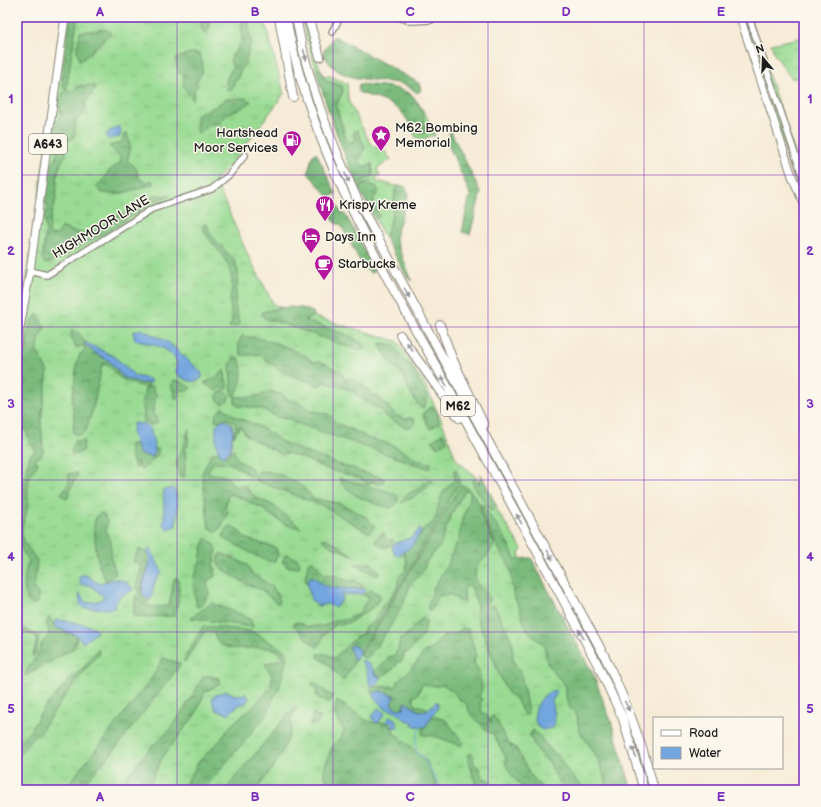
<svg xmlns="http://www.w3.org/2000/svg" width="821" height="807" font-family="'Balsamiq Sans',sans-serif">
	<defs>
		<pattern id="grass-tufts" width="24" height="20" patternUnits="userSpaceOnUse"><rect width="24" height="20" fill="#99db93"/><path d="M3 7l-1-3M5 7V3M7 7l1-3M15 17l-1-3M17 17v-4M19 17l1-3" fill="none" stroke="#83bb7e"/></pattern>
		<pattern id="forest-crowns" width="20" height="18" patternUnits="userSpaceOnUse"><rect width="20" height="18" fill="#7abb7d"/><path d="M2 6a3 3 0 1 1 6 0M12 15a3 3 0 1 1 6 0" fill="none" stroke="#639766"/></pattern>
		<pattern id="park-crowns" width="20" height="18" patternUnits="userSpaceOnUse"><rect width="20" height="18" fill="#99db93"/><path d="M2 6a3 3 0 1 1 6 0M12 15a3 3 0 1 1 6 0" fill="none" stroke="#83bb7e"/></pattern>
	</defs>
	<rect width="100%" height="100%" fill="#fbf7ec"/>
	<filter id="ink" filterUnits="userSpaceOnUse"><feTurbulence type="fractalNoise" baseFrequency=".025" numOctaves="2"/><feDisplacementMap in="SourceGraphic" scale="8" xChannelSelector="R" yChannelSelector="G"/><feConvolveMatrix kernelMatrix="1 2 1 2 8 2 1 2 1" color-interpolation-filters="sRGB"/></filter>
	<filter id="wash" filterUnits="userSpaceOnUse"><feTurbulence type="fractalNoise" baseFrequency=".012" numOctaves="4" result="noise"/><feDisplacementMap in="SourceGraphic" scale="16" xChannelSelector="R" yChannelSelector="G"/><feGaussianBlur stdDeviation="0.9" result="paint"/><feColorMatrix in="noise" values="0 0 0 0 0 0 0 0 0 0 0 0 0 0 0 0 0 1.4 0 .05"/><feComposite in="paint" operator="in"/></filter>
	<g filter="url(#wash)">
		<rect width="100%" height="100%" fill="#f6ebd6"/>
		<path fill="url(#grass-tufts)" stroke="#5a7c58" d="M65 17H264L284 94 232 163 215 180 246 251 274 305 397 341 424 383 441 419 456 459 475 476 522 549 519 554 521 559 531 558 593 674 629 790H17V345Z
			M301 17H306L318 63 324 76 327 75 347 83 348 100 369 141 373 146 387 153 386 155 391 159 377 169 380 176 375 179 378 183 381 182 396 186 391 221 385 238 375 219 379 217 373 200 376 186 366 184 373 180 359 186 357 184 372 176V164L364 167 357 160 354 140 350 143 346 139 336 106 343 91 342 86 327 81 319 69 316 70Z
			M740 17H749L804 181V205Z
			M406 91C419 99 430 121 435 136L432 135 422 140 416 137 413 131 425 133 414 97Z"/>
		<path fill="url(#forest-crowns)" stroke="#4b6c4c" d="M71 17H77V21L67 84 66 88H63L62 76Z
			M200 17H211L207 33H203Z
			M242 17H249V32L252 43C248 47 248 53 247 58 245 67 240 67 238 79L234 82 232 89 229 92C223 83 227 75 233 68L230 60 242 41Z
			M106 29 111 33 80 62 77 50 80 32Z
			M334 36 419 83 421 90 418 93C413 90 407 85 402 84 373 77 336 85 323 52Z
			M190 53 200 54C204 68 204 72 196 82L198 85 194 90 193 100 183 86 184 74 179 73 175 59Z
			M319 69 327 81 342 86 343 91 336 106 346 139 350 143 354 140V131L357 130 365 147 361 158 357 160 364 167 372 164 373 176 357 184C341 147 327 110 316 70Z
			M359 84C396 87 424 86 425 133L413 131C401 102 385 102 358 92Z
			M92 85 96 87 95 90 85 103C90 116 77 114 75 125 74 131 77 134 72 139L67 140C69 156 61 158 58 172 56 182 58 195 54 206 51 215 48 226 50 236L58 234 61 227 74 232 94 233 113 217 128 213 145 201 151 199 154 195 170 196 155 201 105 233 71 251 62 258 45 264 42 259 46 230 44 216 48 210 46 200 49 170 55 160 59 144 55 128 61 114 59 99 66 89 71 92 79 86Z
			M245 98 251 102 238 110 228 113 220 123 210 125 199 133 197 132 196 115 215 107 226 99Z
			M450 130 481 193 470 234 462 232 470 194 448 144Z
			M127 133 131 148 127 160 136 168 139 179 147 182 152 180 154 184 119 194 102 193 96 186 103 181 108 172 121 162 120 157 109 146 122 142 124 134Z
			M316 152 336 194 329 197 308 173 312 156Z
			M366 184 376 186 379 191 373 200 379 217 375 219 358 188Z
			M396 186H404L409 193 396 234V241L412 281 408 278 385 238 391 221Z
			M334 200 342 214H345L372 265 374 271 371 273 363 267 341 225 335 223 330 213 331 202Z
			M204 224 208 225C208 240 229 250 235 262 241 275 236 289 235 302 235 309 238 317 240 323L237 326 229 327C235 321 230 310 230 303 230 295 233 288 232 281 231 258 211 246 202 227Z
			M287 307 302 308 313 312 314 316 304 320 345 334 362 343 364 349 357 350 278 322 268 320 262 316V312L265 311Z
			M38 314 45 328 40 335 37 351 48 372 41 420 43 451 40 457 35 458 38 464C23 480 30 491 27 510 26 518 20 526 22 535 24 546 33 552 37 561L34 589 38 593V603L33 604 27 600C23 587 23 575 29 562L17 542V527L25 476 30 455 34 451V446L29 444 27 431 22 428 17 434V369L20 353H26C28 341 27 321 38 314Z
			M72 330 79 333 85 342V344L95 353 109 361 124 378 148 384V387H146C137 386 126 382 119 377 113 373 110 363 102 364L94 405 86 431 79 435 73 433 74 418 72 401 77 364 80 354 85 350 83 345 77 348 71 336Z
			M242 336C267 338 294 348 314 362 325 360 327 366 336 370L340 369 344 379 352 378 367 388 371 394 381 399 396 416 406 419 410 418 414 419 415 423 411 427H405L385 416 379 408 372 406 351 390 324 382 318 385 284 373 260 355H241L238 344Z
			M382 343 394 345 403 360 411 366 428 398 423 408H420L410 392 403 374 390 362 379 344Z
			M234 357 239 358C244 372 242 384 235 396L232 395 230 365Z
			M224 370 228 389 219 388 216 391 204 383 218 376Z
			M173 380 181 382 191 388 188 391 181 390 176 399 171 385Z
			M152 386 156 394 153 413 158 422 152 425 143 421 144 410 141 404 145 389Z
			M270 391 282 395 289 400H294L313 411 328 414 338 424 364 435 366 438C374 439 387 443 394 446 406 451 416 463 431 463L430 469 293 422 291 418C282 421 271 414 264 410 258 408 246 406 238 406L235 402V397H256Z
			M217 397a6 6 0 1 1 12 0a6 6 0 1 1-12 0Z
			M431 407H433L437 414 439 423 430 429 423 415 426 410Z
			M222 408H224L234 416 261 427 285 444 346 467 354 468 358 471 383 478 384 482 380 485 373 482 368 484 360 478 329 470 303 458 286 453 281 454 247 436 240 426 233 438 236 426 234 422 227 419 215 421 216 415Z
			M189 429 188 446 185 448C186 457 185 468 184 477H179L178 473 180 470 177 468 176 459C185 450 184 440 189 429Z
			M443 433 447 441 438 447 432 441Z
			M75 440 77 442 84 440 83 451 72 456 71 451Z
			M130 444H135C139 454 142 455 153 457L155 448 159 449C157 460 149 462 142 469L138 467 137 461V468H134C134 461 128 450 130 444Z
			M234 448C232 461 246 463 253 470L251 477C239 469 228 458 213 463L208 471 211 474 226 476 235 487 241 485 245 486 255 497 274 506 301 528 287 525 270 515 262 508 232 494 228 495 225 509 222 513 224 514 228 510V513L219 530 215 532 211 528 209 529 202 473 212 453 219 452 223 456 228 455Z
			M456 469 459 476V483L401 584 343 681 328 664 318 657V654H326L334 658 356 637 363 633 365 627 375 621 383 604 388 601 397 587 399 578 406 569 407 562 403 552 421 534 424 528C439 523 436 507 442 495 444 489 451 484 455 480L454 471Z
			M266 471C281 474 305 484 312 498L342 504 366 517 375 526 369 533 325 507 255 480V475L258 472Z
			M77 473 78 476 74 481 67 499 61 494 69 483V474Z
			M481 474 497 507 491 511 473 485V479L479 484Z
			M339 478 387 491 398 496V502L391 508C373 504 347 495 339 478Z
			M428 479 434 482 412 498 401 503 406 495 419 488Z
			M461 485 467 487 469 490 465 491 451 515 440 546 427 561 422 573 409 585C410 598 380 643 370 655L366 658 362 657 361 654Z
			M470 490 479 503 483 520 495 544 488 555 478 565C468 588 487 586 490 600L485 605 487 607 494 605 512 641 513 660 521 675 524 689 528 714 526 716 522 712 517 700 508 693 499 674 477 618V605L471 586H466L464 589 465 603 459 601 450 594 437 596 431 611 428 610C427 601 433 596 433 588L436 586 437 582 447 566 455 546 459 539 462 519 470 498Z
			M481 503 504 536 515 559 531 558 593 674 611 721 632 790H605L607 784 597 757 579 730 577 716 570 708 567 701 565 685 555 674 547 662 544 644C526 633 526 629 520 610 519 604 514 599 513 593 511 579 513 566 502 555L483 517Z
			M101 513H103L107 521 106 532 111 542V558L116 573 106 581 99 566 96 549 94 526 96 516Z
			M231 526 241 533 244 538 276 548 278 555 274 562 264 560 225 539 223 536 227 527Z
			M384 533 386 540H394L387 548 382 547 375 541 381 534Z
			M206 538 213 543 217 550 213 567 216 568 215 576 207 581 209 594 202 605 197 607 193 586 194 576 200 562 202 548Z
			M326 538 353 555 330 546 322 539Z
			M139 549 149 554C152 568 142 577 141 591L150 600 147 603 141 599C133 582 139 581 142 567L133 561Z
			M221 553 236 559 248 566 251 573 273 587 280 601 278 604 262 590 248 585 221 568 217 562Z
			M286 554 298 559 300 564 298 568 286 566 282 562Z
			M310 561H313L324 574C328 575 332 574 335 576 343 578 347 583 355 580L362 585V588C352 592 335 591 325 586 318 582 316 581 308 581L307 583 305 581 308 563Z
			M371 563 380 572 377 576 355 564Z
			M176 577 178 579C180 591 179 604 174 616L145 617 133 616 136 596C144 608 155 607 169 606L174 580Z
			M371 590 380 595V599L373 607 349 623 335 625 324 635 318 647 311 643 294 626V623L298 622 308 627 324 626 335 620H345L359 614 369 597 363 595Z
			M212 603 245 616 251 620 253 627 191 618Z
			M49 617 55 627 76 636 77 640 74 648 25 676 26 672 38 654 42 642C49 638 51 631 46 625Z
			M423 618 427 621 425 622C428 636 415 642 409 652L404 653 402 661 397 663 396 666 389 672 380 677 374 672 387 661 388 657 394 656 398 649 400 639C407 637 415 623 423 618Z
			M17 625 39 636 36 653 32 657 37 640 36 636 17 629Z
			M203 626 245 630 253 632 287 652V655L283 656C269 635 221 664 214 633L205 631C200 642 191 650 186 661H183Z
			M462 628 468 629 476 654 474 663 479 671 482 689 479 696 482 699 480 704 482 709 481 712 486 714 491 723V717L493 716C503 725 501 740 513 746L510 747H515C520 754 522 763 528 768V772L544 790H525C517 781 508 773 505 761L506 758 493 734 487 731 470 713 466 703 458 699 455 693 444 685 436 686 422 684 418 694 413 697 415 705 427 708 426 711C418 712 415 708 409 704L408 705 406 702 404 708 397 709 391 704 394 695 371 692 370 689 372 686 395 687 399 680 414 666 425 651 430 650 443 636 453 635 460 631Z
			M98 649 99 653 66 694 39 734 31 739 17 757 18 743 30 731 44 708 72 677 84 667Z
			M287 657 279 689 272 701 268 713 203 790H182L200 760 221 739 232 724 253 707 271 687 272 675 265 664Z
			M163 658 181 664 112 753 78 790H64L152 678Z
			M206 676 219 678 221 683 205 692 195 715 163 756 147 790H108L112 786 120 784 153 745C166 740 196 691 203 677Z
			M313 682 333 697 330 702H325L316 696 317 690 312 685Z
			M337 701 366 720 375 723 384 722 392 727 394 733 427 761 433 778 440 790H337C322 780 321 772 329 756 330 753 330 750 332 747 338 739 341 742 344 730L334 713Z
			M298 706 291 719C296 736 267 777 256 790H225L290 712Z
			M313 713 318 717H321L318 722 310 726Z
			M433 716 446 720 463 742 462 744 459 745 437 737 422 734 423 728Z
			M533 730C541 736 551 752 557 755L569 773 585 790C569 790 563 788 555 775 553 770 551 768 550 763L542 757 529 736Z
			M472 753 474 764 479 768 482 777 490 781 493 790H473L476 780 474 778 467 755Z"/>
		<path fill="url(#park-crowns)" stroke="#5a7c58" d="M804 37V79L791 78 775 55 771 44Z"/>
		<path fill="#72a6de" stroke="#47617d" d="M119 126 121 130 120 137 108 139 106 137 108 132Z
			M141 329 168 342 202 373V378C194 385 182 380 176 372L177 362C169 345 150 345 135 340L133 332Z
			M85 342 115 357 135 376 150 379 151 383H141L124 378 109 361 95 353 85 345Z
			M223 419 232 424 233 431 230 451 223 456C214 451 216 434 216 425Z
			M133 423 145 424 150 428 155 448 153 457 139 454 132 433Z
			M173 488C180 494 177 515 176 525L171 529H168L163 524C166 512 162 502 164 490Z
			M418 530 420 529 421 532 412 546 398 556 394 554 392 545C401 540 413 540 418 530Z
			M150 548 162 572 155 581 151 599 148 600 143 595C139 579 156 567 147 551Z
			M84 574 98 583C104 583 109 580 114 579 121 578 131 584 133 590L119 597 113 609 84 608 80 604 79 592 86 603 99 601 104 597 90 585H81L79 577Z
			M310 577H314L325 586 334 588 367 589 362 594H343L341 602 335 607 327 604 318 606 311 600 307 583Z
			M55 620 69 621 94 627 97 632 83 643 77 636 55 627 54 625Z
			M352 645 358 648 359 655 353 661V657L349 647Z
			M363 660 371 666 375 674 380 677 379 683 370 686C368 677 367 668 361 661Z
			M555 690 557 692 552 701C554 711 557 717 553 728L542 730C525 719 541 692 555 690Z
			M227 691 235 695 246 694 249 698 246 703 239 705 228 714 216 710 212 700 215 695Z
			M381 691 395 696 391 704 397 709 404 708 405 702 419 711H426L437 701 438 707 425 727 413 726V722L405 720 398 713 384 708 375 698 373 693Z
			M378 708 385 713 378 723H375L372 717Z
			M389 717 394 718 398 723 397 727 393 728 392 722 387 723 386 721Z"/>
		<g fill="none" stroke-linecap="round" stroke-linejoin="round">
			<path stroke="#72a6de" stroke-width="1" d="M384 716 387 718
				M398 727 400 730
				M420 728 416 739V753L423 757 442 790"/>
		</g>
	</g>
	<g filter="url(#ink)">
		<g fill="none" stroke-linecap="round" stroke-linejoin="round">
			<defs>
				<path id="minor" d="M399 17 410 21 431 20
					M749 17 804 181
					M332 32 340 17
					M30 271 47 275 152 209 212 189 229 175 245 155"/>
				<path id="major" d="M740 17 792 176 804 205
					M17 345 30 271 65 17"/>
				<path id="highway" d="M279 17 293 97
					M286 17C310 150 381 267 446 384 497 478 548 571 598 665L623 719 644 790
					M296 17C307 81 331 142 358 201L605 657C626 702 642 741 654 790
					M308 17 320 57
					M440 325 452 358 484 425
					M400 335 459 418"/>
			</defs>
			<use href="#minor" stroke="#898479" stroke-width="8"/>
			<use href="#major" stroke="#898479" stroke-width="9"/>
			<use href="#highway" stroke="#898479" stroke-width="10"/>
			<use href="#minor" stroke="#fff" stroke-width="5.5"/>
			<use href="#major" stroke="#fff" stroke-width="7"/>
			<use href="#highway" stroke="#fff" stroke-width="8"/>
		</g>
		<defs><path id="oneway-solid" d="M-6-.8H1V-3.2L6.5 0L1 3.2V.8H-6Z"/></defs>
		<g fill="#999">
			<use href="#oneway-solid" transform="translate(305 55) rotate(75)"/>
			<use href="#oneway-solid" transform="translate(347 178) rotate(66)"/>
			<use href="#oneway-solid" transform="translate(407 293) rotate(62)"/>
			<use href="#oneway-solid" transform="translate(410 347) rotate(-126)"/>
			<use href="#oneway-solid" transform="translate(444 381) rotate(-119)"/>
			<use href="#oneway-solid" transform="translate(519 519) rotate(-119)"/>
			<use href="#oneway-solid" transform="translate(550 555) rotate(61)"/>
			<use href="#oneway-solid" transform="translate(581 634) rotate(-119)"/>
			<use href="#oneway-solid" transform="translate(627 706) rotate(65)"/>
			<use href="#oneway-solid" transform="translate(634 752) rotate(-107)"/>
		</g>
	</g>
	<path fill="none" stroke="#7b2cbf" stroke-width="1" stroke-opacity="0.55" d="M177 17V790M333 17V790M488 17V790M644 17V790M17 175H804M17 327H804M17 480H804M17 632H804"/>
	<defs>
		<symbol id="sight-pin" viewBox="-11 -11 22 30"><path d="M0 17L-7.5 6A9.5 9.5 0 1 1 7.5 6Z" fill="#b5179e" stroke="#fbf7ec"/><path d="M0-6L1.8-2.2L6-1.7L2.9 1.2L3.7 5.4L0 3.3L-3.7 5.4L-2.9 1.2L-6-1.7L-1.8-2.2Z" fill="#fff"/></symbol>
		<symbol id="fuel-pin" viewBox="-11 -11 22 30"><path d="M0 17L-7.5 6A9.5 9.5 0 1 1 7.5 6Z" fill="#b5179e" stroke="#fbf7ec"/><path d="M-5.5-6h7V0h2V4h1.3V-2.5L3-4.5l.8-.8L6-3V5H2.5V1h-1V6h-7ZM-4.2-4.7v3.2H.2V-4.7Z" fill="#fff"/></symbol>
		<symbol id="restaurant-pin" viewBox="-11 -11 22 30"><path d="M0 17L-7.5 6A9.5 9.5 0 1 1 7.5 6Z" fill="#b5179e" stroke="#fbf7ec"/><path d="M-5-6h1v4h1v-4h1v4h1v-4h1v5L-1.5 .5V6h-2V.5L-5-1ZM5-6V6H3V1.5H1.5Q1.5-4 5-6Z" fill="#fff"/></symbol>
		<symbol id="hotel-pin" viewBox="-11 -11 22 30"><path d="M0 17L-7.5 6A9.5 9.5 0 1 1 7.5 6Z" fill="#b5179e" stroke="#fbf7ec"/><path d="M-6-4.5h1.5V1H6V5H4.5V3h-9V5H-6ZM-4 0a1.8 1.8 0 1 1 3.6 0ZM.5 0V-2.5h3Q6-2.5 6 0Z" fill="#fff"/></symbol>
		<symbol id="cafe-pin" viewBox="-11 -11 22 30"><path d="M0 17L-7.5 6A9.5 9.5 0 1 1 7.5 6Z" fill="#b5179e" stroke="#fbf7ec"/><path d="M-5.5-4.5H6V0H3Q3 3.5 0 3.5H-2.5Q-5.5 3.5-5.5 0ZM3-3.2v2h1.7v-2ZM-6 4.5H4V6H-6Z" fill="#fff"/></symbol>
	</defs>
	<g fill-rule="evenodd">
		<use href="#sight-pin" x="370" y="124" width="22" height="30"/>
		<use href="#fuel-pin" x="281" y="129" width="22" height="30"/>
		<use href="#restaurant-pin" x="314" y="194" width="22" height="30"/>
		<use href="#hotel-pin" x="300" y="226" width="22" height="30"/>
		<use href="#cafe-pin" x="313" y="253" width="22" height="30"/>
	</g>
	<g text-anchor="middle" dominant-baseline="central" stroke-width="3" stroke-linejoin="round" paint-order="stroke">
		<g fill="#fbf7ec" stroke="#5f5e5a" stroke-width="1">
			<rect x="29" y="134" width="38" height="20" rx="3"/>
			<rect x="441" y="396" width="34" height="20" rx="3"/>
		</g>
		<g font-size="12" font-weight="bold" fill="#1c1c1c">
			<text x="48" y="144">A643</text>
			<text x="458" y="406">M62</text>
		</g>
		<g font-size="13" fill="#1c1c1c" stroke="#fbf7ec" text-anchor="start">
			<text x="395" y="128">M62 Bombing<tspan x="395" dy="15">Memorial</tspan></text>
			<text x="278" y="133" text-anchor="end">Hartshead<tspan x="278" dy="15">Moor Services</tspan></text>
			<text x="339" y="205">Krispy Kreme</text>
			<text x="325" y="237">Days Inn</text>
			<text x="338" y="264">Starbucks</text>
		</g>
		<g font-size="13" fill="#1c1c1c" stroke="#fbf7ec">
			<text transform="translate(101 227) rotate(-31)">HIGHMOOR LANE</text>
		</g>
	</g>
	<rect width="821" height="807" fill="none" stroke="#fbf7ec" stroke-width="44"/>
	<rect x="653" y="717" width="130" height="52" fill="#fbf7ec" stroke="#a29f99"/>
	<rect x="661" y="730" width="20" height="6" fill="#ffffff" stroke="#a29f99"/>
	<text x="689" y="737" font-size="12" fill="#1c1c1c">Road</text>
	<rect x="661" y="747" width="20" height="12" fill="#72a6de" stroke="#a29f99"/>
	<text x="689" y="757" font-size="12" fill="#1c1c1c">Water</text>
	<g transform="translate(763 58) rotate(341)" stroke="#fbf7ec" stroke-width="3" paint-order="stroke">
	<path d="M0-3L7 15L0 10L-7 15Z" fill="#1c1c1c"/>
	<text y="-6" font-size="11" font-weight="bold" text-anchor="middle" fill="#1c1c1c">N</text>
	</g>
	<rect x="22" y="22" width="777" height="763" fill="none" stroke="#7b2cbf" stroke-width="1.5"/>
	<g font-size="13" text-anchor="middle" font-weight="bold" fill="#7b2cbf">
		<text x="100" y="16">A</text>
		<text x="255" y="16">B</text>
		<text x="410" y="16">C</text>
		<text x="566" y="16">D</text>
		<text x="721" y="16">E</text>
		<text x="11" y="103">1</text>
		<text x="810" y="103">1</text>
		<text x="11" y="255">2</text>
		<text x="810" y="255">2</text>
		<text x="11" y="408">3</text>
		<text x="810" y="408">3</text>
		<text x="11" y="561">4</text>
		<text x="810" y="561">4</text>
		<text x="11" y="713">5</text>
		<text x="810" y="713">5</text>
		<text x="100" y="801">A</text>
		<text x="255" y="801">B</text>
		<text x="410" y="801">C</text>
		<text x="566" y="801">D</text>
		<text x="721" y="801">E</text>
	</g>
</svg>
